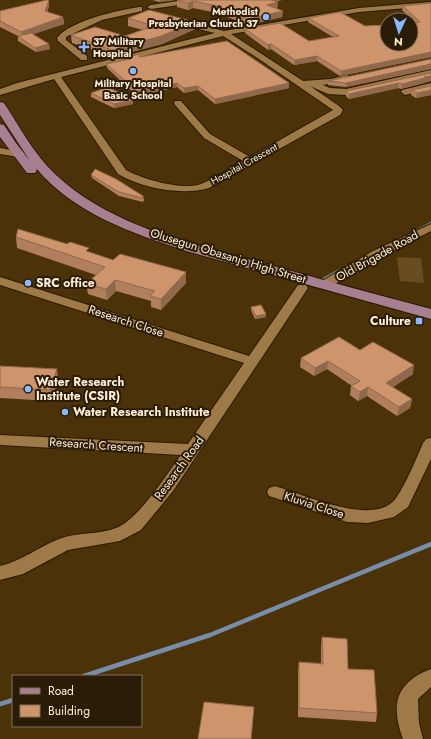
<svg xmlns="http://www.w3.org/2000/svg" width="431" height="739" font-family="Jost,sans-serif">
	<rect width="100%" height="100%" fill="#4b3209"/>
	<path fill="#694c1f" d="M397 257 421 258 424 283 400 281Z"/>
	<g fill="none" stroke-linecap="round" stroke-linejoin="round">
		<path stroke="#788da9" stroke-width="2.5" d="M416 231 431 223
			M337 272 343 269"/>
		<path stroke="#788da9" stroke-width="3.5" d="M324 279 339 271"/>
		<path stroke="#788da9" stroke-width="4.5" d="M84 676 210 635 431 544
			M0 704 13 700"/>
		<defs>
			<path id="minor" d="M185 0H204L200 2 151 9 147 7 151 5Z
				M431 2V6L359 12 231 34 303 81 331 79 347 75 351 78 350 80 323 85 330 88 346 89 431 70V76L346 95 328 94 310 86 339 106 343 110 340 115 209 188C182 196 142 188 118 174L54 79 0 95V89L17 83 215 33 173 23 172 21 176 19 224 31 359 8ZM223 36 256 57 333 110 250 157 210 134 181 101H175L174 103 175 105 204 138 243 161C229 168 216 178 201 184 183 191 142 179 126 170L61 77Z
				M139 7H142V11L102 20 66 37V40L87 56V60H81L58 41 57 38C69 21 119 10 139 7Z
				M431 83V89L405 95 401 92 402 90Z
				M0 148 22 152 23 154 18 157 0 154Z
				M431 224V231L381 257 328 288H320L318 285 320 282 373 251Z
				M0 277 249 356 298 285H306L308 288 173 491 141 530 120 541 68 550 23 574 0 580V566C22 561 38 547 59 539 77 532 98 535 116 528 138 520 167 474 181 455L0 445V435L188 444 244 363 0 285Z
				M431 438V459L408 507 394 517 368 523 347 522 269 496 267 492 269 488 275 486C303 494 375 528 396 498 406 484 416 459 423 443L426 439Z
				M431 669V687L418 699 419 723 423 739H403C390 705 396 682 431 669Z"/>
			<path id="major" d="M0 102 4 103C20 127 33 153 55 174 112 228 197 245 270 265 324 280 377 295 431 309V319L186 251C132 233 73 213 36 168L37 170 35 173H27L0 137V124L4 125 16 143 30 161 0 115Z"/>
		</defs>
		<use href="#minor" stroke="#2c1b01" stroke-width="2"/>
		<use href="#major" stroke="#2c1b01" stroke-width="2"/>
		<use href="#minor" fill="#9d7a48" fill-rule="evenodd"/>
		<use href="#major" fill="#a77f90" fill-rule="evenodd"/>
	</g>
	<path fill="#b17f5d" d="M49 0V6L47 12 63 17 64 24 33 34 50 49 36 52 18 41V36L0 27V11Z
		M152 0H175L160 2Z
		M177 0 277 2H278L277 9 283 11 282 17 248 25 217 13 193 8 188 10 177 7Z
		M431 3V57L340 76 317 61 294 65 271 49 268 50 245 33V29L309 41 333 37 308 22V18L365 26 415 23 402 10 403 6Z
		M128 18 195 29 162 44 112 57 72 43 71 35 125 36 143 30 128 26Z
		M140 57 289 83V88L215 104 198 90 184 93 177 87 137 96 107 68 106 64 126 60V58Z
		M431 59V69L346 87 328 85V81Z
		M431 73 424 83 401 89 398 88 349 99 346 96V91Z
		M431 86V95L416 98 411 95 412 90Z
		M91 93 133 104 114 108 91 97Z
		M91 175 143 196 144 200 143 202 119 196 92 178Z
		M16 237 67 244 113 260 186 272V283L161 310 151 307V301L116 291 107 300 88 294 86 284 96 275 17 248Z
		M251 307 266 317 255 319 251 310Z
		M360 350 413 374 393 387 412 399 410 408 397 416 367 396 358 401 350 395 351 386H352L327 369 314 376 300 367 301 358Z
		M0 366 57 369 58 380 51 401 0 398Z
		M322 637 348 669 377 713 376 722 298 717V672L299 662 321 663V647Z"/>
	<path fill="#90684c" d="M49 0V6L46 18 45 11Z
		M160 0H175L160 2Z
		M269 0H282L274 3 278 2 277 9 267 12Z
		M193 1V8L188 10V3Z
		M283 11 282 17 248 25V19Z
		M63 17 64 24 22 38 21 32Z
		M195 22V29L162 44 112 57V50Z
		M49 44 50 49 36 52 35 48Z
		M271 44V49L268 50V45Z
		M431 52V57L340 76 341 71Z
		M317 56V61L294 65 295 60Z
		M431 64V69L346 87V83Z
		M431 76V81L401 89 402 84 424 77Z
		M177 83V87L137 96V91Z
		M289 83V88L215 104V99Z
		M399 83 398 88 349 99V94Z
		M198 86V90L184 93V88Z
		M431 90V95L416 98 417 93Z
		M133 100V104L114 108V104Z
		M186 272V283L161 310V299Z
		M115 280 116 291 107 300 106 289Z
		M266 314V317L255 319 256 316Z
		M328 361 327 369 314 376 315 368Z
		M414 365 413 374 385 391 386 383Z
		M57 369 58 380 51 401 50 390Z
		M368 387 367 396 358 401 360 392Z
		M412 399 410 408 397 416 399 407Z"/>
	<path fill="#ce946c" stroke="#90684c" d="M47 0H49L45 11 63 17 21 32 0 21V11Z
		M177 0H271L278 2 267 5 283 11 248 19 217 6 193 1 188 3Z
		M431 3V52L341 71 317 56 295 60 271 44 268 45 245 29 280 23 309 41 339 36 308 18 340 12 365 26 387 25V44H411V23L420 22 403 6Z
		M149 10 195 22 161 36 112 50 71 35 95 27 125 36 154 26 128 18Z
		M31 33 49 44 35 48 18 36Z
		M227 41 289 83 215 99 198 86 184 88 177 83 137 91 106 64 131 59 126 58 139 54 140 57Z
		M431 59V64L346 83 328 81Z
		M431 73V76L424 77 425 78 402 84 399 83 349 94 346 91Z
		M431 86V90L417 93 412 90Z
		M108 87 133 100 114 104 91 93Z
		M95 169 116 179 143 196V198L119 192 91 175Z
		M18 229 67 244 70 242 89 248 86 251 113 260 120 254 186 272 161 299 150 296 155 291 115 280 106 289 86 284 105 267 16 237Z
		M261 305 266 314 256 316 251 307Z
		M339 337 360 350 373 342 414 365 386 383 412 399 399 407 368 387 360 392 351 386 360 381 328 361 315 368 301 358Z
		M0 366 57 369 50 390 0 387Z
		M322 637 347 639 348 669 374 670 377 713 299 708V662L323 664Z
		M204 702 254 707 251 739H198Z"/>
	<g fill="#88bafc" stroke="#2a1c07" stroke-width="1.5">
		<circle cx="266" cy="17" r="4"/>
		<path d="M82 41h4v4h4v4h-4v4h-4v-4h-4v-4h4z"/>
		<circle cx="133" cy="71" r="4"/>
		<circle cx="28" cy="283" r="4"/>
		<rect x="415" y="317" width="8" height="8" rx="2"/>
		<circle cx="28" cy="389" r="4"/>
		<circle cx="65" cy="412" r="4"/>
	</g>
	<g text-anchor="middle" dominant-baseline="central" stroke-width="4" stroke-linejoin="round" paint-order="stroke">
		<g font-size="10" font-weight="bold" fill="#feeed9" stroke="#2a1c07" text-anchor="end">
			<text x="258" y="11">Methodist<tspan x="258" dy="12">Presbyterian Church 37</tspan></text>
			<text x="93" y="41" text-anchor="start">37 Military<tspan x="93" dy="12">Hospital</tspan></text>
			<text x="133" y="83" text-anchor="middle">Military Hospital<tspan x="133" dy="12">Basic School</tspan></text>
		</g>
		<g font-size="10" fill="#feeed9" stroke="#2a1c07">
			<text transform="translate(244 164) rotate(-29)">Hospital Crescent</text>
		</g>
		<g font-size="12" fill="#feeed9" stroke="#2a1c07">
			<text transform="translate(228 256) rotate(17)">Olusegun Obasanjo High Street</text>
			<text transform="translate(377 256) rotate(-29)">Old Brigade Road</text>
			<text transform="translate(126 321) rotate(18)">Research Close</text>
			<text transform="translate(96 445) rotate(4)">Research Crescent</text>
			<text transform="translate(179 468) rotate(-54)">Research Road</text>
			<text transform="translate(314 505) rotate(18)">Kluvia Close</text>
		</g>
		<g font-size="12" font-weight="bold" fill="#feeed9" stroke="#2a1c07" text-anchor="start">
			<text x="36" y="283">SRC office</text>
			<text x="411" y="321" text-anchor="end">Culture</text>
			<text x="36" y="382">Water Research<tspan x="36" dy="14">Institute (CSIR)</tspan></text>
			<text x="73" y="412">Water Research Institute</text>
		</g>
	</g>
	<rect x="12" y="675" width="130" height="52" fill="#2a1c07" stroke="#7f705b"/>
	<rect x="20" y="688" width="20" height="6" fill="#a77f90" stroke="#7f705b"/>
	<text x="48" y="695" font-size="12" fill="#feeed9">Road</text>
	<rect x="20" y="705" width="20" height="12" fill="#ce946c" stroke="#7f705b"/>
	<text x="48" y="715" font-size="12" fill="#feeed9">Building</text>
	<g transform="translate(399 32) rotate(184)"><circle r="19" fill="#2a1c07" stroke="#7f705b"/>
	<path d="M0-3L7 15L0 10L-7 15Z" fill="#88bafc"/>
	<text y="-6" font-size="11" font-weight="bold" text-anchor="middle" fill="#feeed9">N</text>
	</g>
</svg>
